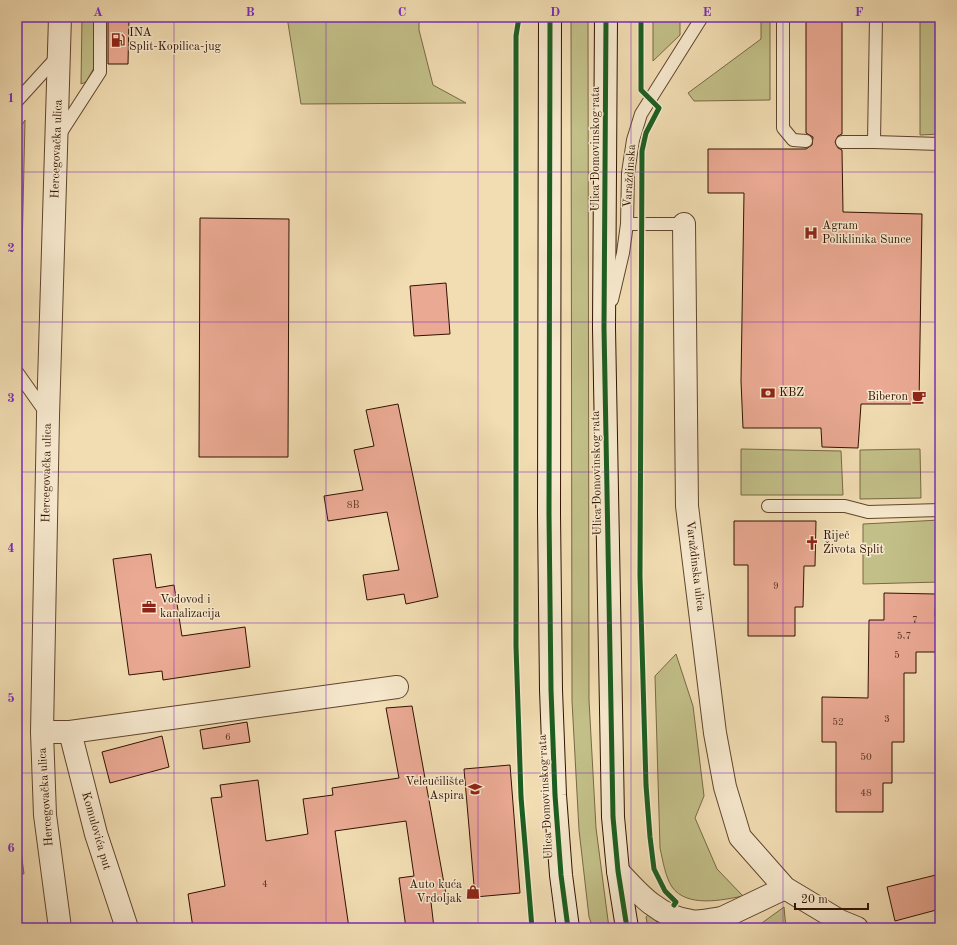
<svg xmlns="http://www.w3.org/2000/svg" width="957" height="945" font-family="'Old Standard TT',serif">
	<rect width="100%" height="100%" fill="#f2ddb3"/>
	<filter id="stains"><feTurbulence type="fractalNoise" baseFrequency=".005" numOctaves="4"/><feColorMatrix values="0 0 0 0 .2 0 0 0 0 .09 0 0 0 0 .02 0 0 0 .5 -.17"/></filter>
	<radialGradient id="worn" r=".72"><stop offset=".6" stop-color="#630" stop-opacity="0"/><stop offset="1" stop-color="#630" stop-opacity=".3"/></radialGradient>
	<path fill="#c2bf88" stroke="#796844" d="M82 17H95V66L86 82 81 84Z
		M287 17H419V30L433 85 466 103 301 104Z
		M571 17H588L589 700 596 828 609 928H593L589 917 579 830 572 701Z
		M653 17H680V35L653 61Z
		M761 17H770V100L694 101 688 93 761 39Z
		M920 17H940V134L920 135Z
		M25 120 20 342 17 336V133Z
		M741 449 841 451 843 495H741Z
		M920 449 921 498 860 499V450Z
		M940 520V582L863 584V524Z
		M676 654 693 706 704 796 695 818 717 869 743 896C723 900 687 908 672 887 665 876 663 861 660 848L655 676Z
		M17 821 24 874 17 872Z
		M784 907 786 928H755Z
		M649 914 657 922 658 928H648L646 917Z"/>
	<path fill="#eaa993" stroke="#301200" d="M108 17H129L128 64H108Z
		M806 17H842V134L838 136 835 142 838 148 842 150 843 212 922 214 919 404H861L858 448 822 447 821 428H743L741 381 744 193H708V149H806L812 145 813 137 806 133Z
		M200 218 289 219 288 457H199Z
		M446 283 450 334 414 336 410 286Z
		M398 404 438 597 406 604 404 594 367 600 363 575 399 570 387 512 328 521 324 496 363 490 354 450 374 446 366 410Z
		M734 521H816L815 566H804L803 607H795V636H748V565H734Z
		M151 554 156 588 174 585 182 636 245 627 250 667 163 680 162 671 129 675 113 559Z
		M884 593 936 594 935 616H940V652H916V673H904V742H892V783H883V812H836V742H822V697L868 698 869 620H884Z
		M412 706 447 900 431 902 434 928H406L399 878 414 876 406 821 335 831 349 928H193L188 894 225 886 211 798 222 797 220 785 258 780 266 841 308 834 303 799 333 795 332 788 399 778 386 708Z
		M247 722 250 742 203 749 200 730Z
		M162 736 169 767 110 783 102 752Z
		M510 765 520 893 475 897 464 769Z
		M940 874V909L895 921 887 887Z"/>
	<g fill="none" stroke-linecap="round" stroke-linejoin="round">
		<defs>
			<path id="service" d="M783 17V128L793 140 806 141
				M876 17 874 142 940 144
				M17 101 57 57
				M60 134 100 72V17
				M842 142H874
				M627 224H684
				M612 300 623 253 627 224 628 173 633 140 641 114 702 17
				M17 372 46 413
				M768 506H845L868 512 940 510"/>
			<path id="minor" d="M60 17 48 416 42 732 45 815 60 928
				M684 224 687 506 715 733 725 787 740 837 785 888 840 921 857 928
				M42 732H70L397 687
				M70 732 96 834 127 928
				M618 871C638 893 659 917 691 921 700 923 712 919 722 918
				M711 927 722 918 785 888"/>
			<path id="secondary" d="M550 17 549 514 551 690 555 795 561 875 568 928
				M606 17 604 328 613 817 618 871 627 928"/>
		</defs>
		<use href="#service" stroke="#60452d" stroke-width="14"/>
		<use href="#minor" stroke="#60452d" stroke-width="24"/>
		<use href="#secondary" stroke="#301200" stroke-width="24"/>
		<use href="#service" stroke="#f7e9ce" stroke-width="12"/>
		<use href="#minor" stroke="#f7e9ce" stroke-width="22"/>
		<use href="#secondary" stroke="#f7e9ce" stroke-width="22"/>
		<defs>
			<path id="cycleway" d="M519 17 516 36V646L521 797 532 928
				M550 17 549 514 551 690 555 795 561 875 568 928
				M606 17 604 328 613 817 618 871 627 928
				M641 17V90L659 108 646 133 642 151 640 576 646 785 650 837 654 869 665 891 676 902 674 905"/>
		</defs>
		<use href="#cycleway" stroke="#f7e9ce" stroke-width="8"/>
		<use href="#cycleway" stroke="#1b5e20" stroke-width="5"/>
	</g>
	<path fill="none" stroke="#7b2cbf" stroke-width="1" stroke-opacity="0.55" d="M174 17V928M326 17V928M478 17V928M631 17V928M783 17V928M17 172H940M17 322H940M17 472H940M17 623H940M17 773H940"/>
	<defs>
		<symbol id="fuel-bare" viewBox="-9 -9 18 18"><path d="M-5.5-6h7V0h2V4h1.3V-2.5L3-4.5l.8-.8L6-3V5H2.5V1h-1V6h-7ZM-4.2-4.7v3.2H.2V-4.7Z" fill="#8f2418" stroke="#f7e9ce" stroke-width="2.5" paint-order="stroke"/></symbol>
		<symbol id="hospital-bare" viewBox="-9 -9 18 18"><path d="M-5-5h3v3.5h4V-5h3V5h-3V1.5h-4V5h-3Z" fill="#8f2418" stroke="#f7e9ce" stroke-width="2.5" paint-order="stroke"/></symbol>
		<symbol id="bank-bare" viewBox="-9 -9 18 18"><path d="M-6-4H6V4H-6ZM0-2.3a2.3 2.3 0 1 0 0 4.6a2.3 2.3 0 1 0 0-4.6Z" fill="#8f2418" stroke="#f7e9ce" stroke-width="2.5" paint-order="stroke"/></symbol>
		<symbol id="cafe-bare" viewBox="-9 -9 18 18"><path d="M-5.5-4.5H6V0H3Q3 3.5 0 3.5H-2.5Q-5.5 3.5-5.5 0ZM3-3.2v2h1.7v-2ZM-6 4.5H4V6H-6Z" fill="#8f2418" stroke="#f7e9ce" stroke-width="2.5" paint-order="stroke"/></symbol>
		<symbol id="church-bare" viewBox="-9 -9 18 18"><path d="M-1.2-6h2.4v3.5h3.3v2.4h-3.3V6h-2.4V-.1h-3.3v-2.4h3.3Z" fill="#8f2418" stroke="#f7e9ce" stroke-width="2.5" paint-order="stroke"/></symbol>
		<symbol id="office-bare" viewBox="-9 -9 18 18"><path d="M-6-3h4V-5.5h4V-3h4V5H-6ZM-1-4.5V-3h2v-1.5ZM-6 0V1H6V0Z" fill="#8f2418" stroke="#f7e9ce" stroke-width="2.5" paint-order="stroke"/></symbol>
		<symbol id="university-bare" viewBox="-9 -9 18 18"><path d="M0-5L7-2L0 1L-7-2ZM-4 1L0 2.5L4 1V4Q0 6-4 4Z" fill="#8f2418" stroke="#f7e9ce" stroke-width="2.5" paint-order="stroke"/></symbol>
		<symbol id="shop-bare" viewBox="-9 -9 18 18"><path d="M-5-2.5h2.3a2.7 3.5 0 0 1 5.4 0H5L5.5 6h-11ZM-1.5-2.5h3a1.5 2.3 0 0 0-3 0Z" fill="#8f2418" stroke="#f7e9ce" stroke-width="2.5" paint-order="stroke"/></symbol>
	</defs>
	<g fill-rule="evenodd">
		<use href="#fuel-bare" x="108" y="30" width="20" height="20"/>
		<use href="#hospital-bare" x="801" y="223" width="20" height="20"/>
		<use href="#bank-bare" x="758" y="383" width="20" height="20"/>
		<use href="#cafe-bare" x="909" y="387" width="20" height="20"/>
		<use href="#church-bare" x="802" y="533" width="20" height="20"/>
		<use href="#office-bare" x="139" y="597" width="20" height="20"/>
		<use href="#university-bare" x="465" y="779" width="20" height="20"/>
		<use href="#shop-bare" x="463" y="882" width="20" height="20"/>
	</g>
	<g text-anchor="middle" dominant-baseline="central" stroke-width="3" stroke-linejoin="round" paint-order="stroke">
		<g font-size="10" fill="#5e3825">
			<text x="353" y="505">8B</text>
			<text x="776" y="586">9</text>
			<text x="915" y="620">7</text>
			<text x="904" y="636">5,7</text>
			<text x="897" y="655">5</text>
			<text x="887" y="719">3</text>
			<text x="838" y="722">52</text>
			<text x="228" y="737">6</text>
			<text x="866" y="757">50</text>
			<text x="866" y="793">48</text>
			<text x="265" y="884">4</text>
		</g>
		<g font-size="12" fill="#301200" stroke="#f7e9ce" text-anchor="start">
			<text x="129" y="33">INA<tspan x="129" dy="14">Split-Kopilica-jug</tspan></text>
			<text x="822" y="226">Agram<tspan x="822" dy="14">Poliklinika Sunce</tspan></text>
			<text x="779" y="393">KBZ</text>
			<text x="908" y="397" text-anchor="end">Biberon</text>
			<text x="823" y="536">Riječ<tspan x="823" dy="14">Života Split</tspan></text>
			<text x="160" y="600">Vodovod i<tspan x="160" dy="14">kanalizacija</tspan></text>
			<text x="464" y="782" text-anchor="end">Veleučilište<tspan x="464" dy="14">Aspira</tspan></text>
			<text x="462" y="885" text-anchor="end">Auto kuća<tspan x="462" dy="14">Vrdoljak</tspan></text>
		</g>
		<g font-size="12" fill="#301200" stroke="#f7e9ce">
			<text transform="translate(57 149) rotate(-88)">Hercegovačka ulica</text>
			<text transform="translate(596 149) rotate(-90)">Ulica Domovinskog rata</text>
			<text transform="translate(630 176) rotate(-86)">Varaždinska</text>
			<text transform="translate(47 473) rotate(-89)">Hercegovačka ulica</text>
			<text transform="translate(597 473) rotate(-91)">Ulica Domovinskog rata</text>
			<text transform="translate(695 566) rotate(83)">Varaždinska ulica</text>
			<text transform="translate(46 797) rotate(-94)">Hercegovačka ulica</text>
			<text transform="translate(546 797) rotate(-93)">Ulica Domovinskog rata</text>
			<text transform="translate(96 831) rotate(74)">Komulovića put</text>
		</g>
	</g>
	<rect width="957" height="945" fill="none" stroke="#f2ddb3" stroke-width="44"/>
	<path d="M795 903v6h73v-6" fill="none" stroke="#301200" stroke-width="2"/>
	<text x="801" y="903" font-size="12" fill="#301200" stroke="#f7e9ce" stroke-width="3" paint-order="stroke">20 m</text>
	<rect x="22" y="22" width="913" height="901" fill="none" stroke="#7b2cbf" stroke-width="1.5"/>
	<g font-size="13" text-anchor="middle" font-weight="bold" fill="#7b2cbf">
		<text x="98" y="16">A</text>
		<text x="250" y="16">B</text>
		<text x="402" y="16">C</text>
		<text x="555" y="16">D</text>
		<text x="707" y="16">E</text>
		<text x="859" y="16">F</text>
		<text x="11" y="102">1</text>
		<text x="11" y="252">2</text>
		<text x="11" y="402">3</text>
		<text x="11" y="552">4</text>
		<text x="11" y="702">5</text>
		<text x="11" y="852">6</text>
	</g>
	<rect width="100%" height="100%" filter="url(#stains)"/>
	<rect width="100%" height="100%" fill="url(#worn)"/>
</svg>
